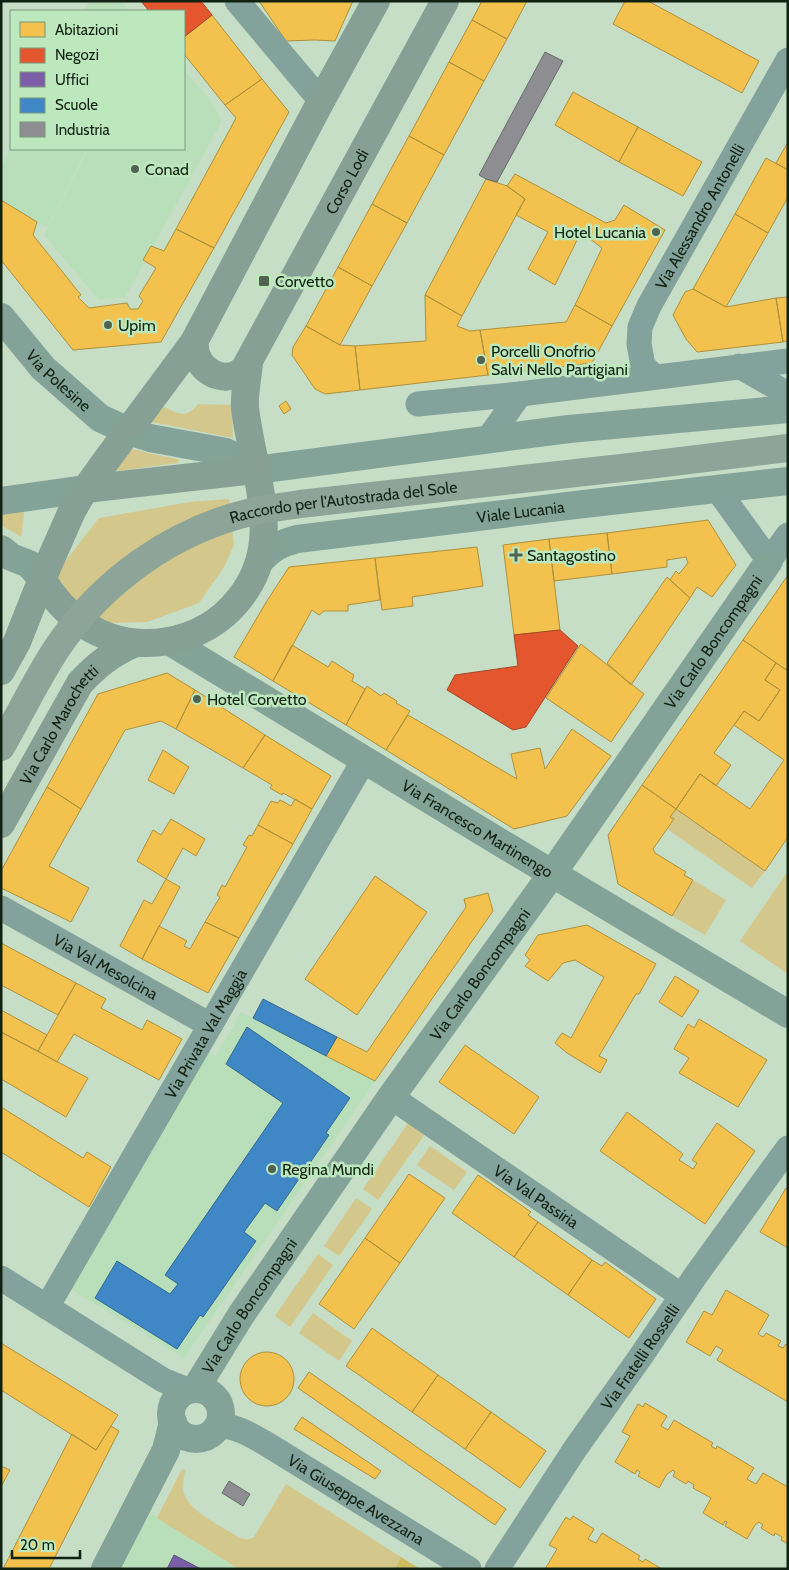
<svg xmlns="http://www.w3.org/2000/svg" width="789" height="1570" font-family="Cabin,sans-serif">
	<rect width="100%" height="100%" fill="#c6ddc6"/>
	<path fill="#b9dfba" d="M90 1H121L129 11H84Z
		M184 70 206 95 219 114 221 123 125 297 99 300 44 235 88 149H184Z
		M11 148 87 149 47 227 1 200V167Z
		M241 1012 375 1081 184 1358 69 1288 203 1049 216 1056Z
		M138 1505 239 1569H105Z"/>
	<path fill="#d3c78b" d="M198 404 232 405 233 438 152 422 151 419 164 407C178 414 187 419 198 404Z
		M132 449 157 455 178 459 179 461 177 463 118 471 116 469Z
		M229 499 234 545 224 567 199 603 147 622 108 623 63 593 55 583 63 564 99 518 190 502Z
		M25 506 21 537 1 525V511Z
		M676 809 765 871 752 888 667 829 674 820 670 817Z
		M788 871V974L740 941Z
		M693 880 726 900 705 935 672 916Z
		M408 1123 425 1134 378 1200 363 1189Z
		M430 1146 467 1172 454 1190 417 1165Z
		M356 1198 372 1209 339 1256 324 1246Z
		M318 1254 333 1265 290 1327 275 1316Z
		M313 1313 352 1341 339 1361 299 1333Z
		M182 1469 185 1470C184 1478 182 1486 184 1494 191 1513 223 1527 240 1538 246 1540 249 1540 254 1537L286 1484 401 1557 395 1569H239L157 1518Z"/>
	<path fill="#cebc62" d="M401 1557 420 1569H395Z"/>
	<path fill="#f2c14e" stroke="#ae913c" d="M259 1H353L335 41 315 40 286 41Z
		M482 1H527L507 39 472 20Z
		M625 1H648L759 61 742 93 613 24Z
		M212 15 262 79 225 105 184 54V37Z
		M472 20 507 39 484 81 449 62Z
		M449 62 484 81 444 155 409 136Z
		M262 79 289 112 214 248 176 229 236 118 225 105Z
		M573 92 638 127 619 162 555 125Z
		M638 127 702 162 683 196 619 162Z
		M409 136 444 155 407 223 372 204Z
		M788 142V170L776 163Z
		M766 158 788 170V197L768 233 735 214Z
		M515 174 606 223 615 220 624 205 665 230 612 326 575 305 602 248 581 232 555 285 528 269 548 232 516 215 525 199 507 186Z
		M486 179 507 186 525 199 462 316 425 295Z
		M1 200 37 222 33 235 81 295 78 297 89 308 127 303 130 309H138L143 301 139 296 156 268 143 260 151 246 164 251 176 229 214 248 161 342 73 350 1 260Z
		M372 204 407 223 372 286 338 267Z
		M735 214 768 233 726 307 693 289Z
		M338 267 372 286 340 345 306 326Z
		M693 289 726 307 776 298 783 342 697 352 686 339 673 315 685 292Z
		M425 295 462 316 457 326 470 331 480 330 488 375 360 390 355 346 426 341Z
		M788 297V341L783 342 776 298Z
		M575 305 612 326 592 363 488 375 480 330 566 322Z
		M306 326 340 345 355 346 360 390 325 394 315 389 292 355 293 347Z
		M286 401 291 409 284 414 279 406Z
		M708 520 736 565 712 597 697 587 690 598 670 580 676 571 679 574 688 563 686 557 667 560V567L612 574 607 533Z
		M607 533 612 574 554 581 549 539Z
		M549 539 560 630 514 635 503 545Z
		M477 547 483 586 412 597 413 606 382 610 375 558Z
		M375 558 380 600 348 605V611H324L319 615 312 610 273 681 234 657 265 604 289 567Z
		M788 575V671L743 640Z
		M667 577 690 598 631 685 607 663Z
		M743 640 776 663 765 680 780 690 759 721 744 711 714 753 731 765 716 786 700 774 676 809 642 785Z
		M581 644 644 694 611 742 546 698Z
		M292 645 328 667 332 661 354 675 352 681 365 689 346 725 273 681Z
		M776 663 788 671V837L765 871 676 809 700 774 750 809 784 760 734 725 744 711 759 721 780 690 765 680Z
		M167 673 195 690 176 729 161 721 125 730 81 809 47 787 98 694Z
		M367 686 381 696 384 693 397 701 396 703 410 711 386 750 346 725Z
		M195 690 265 735 243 768 176 729Z
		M408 715 517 779 511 754 540 748 545 769 572 729 611 756 567 816 514 829 386 750Z
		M265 735 331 776 312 809 283 793 282 795 270 788 272 785 243 768Z
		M163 750 189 767 174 794 148 780Z
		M642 785 676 809 670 817 674 819 653 849 655 853 686 872 684 875 693 880 672 916 618 884 608 835Z
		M47 787 81 809 49 866 89 888 71 922 1 888V871Z
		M295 799 312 809 293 844 258 825 271 801 278 803 280 800 291 806Z
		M171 819 205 839 196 856 183 848 166 879 137 861 153 830 161 835Z
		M258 825 293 844 239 938 205 922 220 897 217 895 222 885 225 887 247 847 243 845 249 835 252 836Z
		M375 876 427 912 357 1015 305 979Z
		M166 879 180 887 142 959 120 946 144 900 152 904Z
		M488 893 493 911 375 1081 326 1056 337 1037 367 1052 466 907 464 899Z
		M205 922 239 938 208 993 142 959 159 926 187 941 184 946 190 949Z
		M587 925 656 964 639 994H636L599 1056 607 1060 600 1073 567 1053 555 1043 562 1033 571 1038 604 977 575 960 563 963 548 981 525 966 530 960 525 955 538 935Z
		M1 943 76 983 58 1015 1 985Z
		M675 976 699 991 682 1017 659 1002Z
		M76 983 106 999 101 1008 142 1030 147 1020 182 1039 159 1080 74 1034 57 1062 38 1051Z
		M1 1010 47 1035 38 1051 1 1032Z
		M699 1019 767 1060 738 1107 679 1073 689 1058 674 1049 688 1024 694 1028Z
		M1 1032 88 1078 66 1117 1 1079Z
		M465 1045 539 1097 514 1134 439 1082Z
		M1 1107 83 1158 87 1152 111 1167 89 1207 1 1152Z
		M627 1112 683 1154 679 1160 693 1169 697 1163 692 1160 717 1123 755 1151 705 1224 600 1151Z
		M409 1174 445 1198 400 1263 365 1238Z
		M478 1175 531 1212 528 1215 538 1222 514 1257 452 1213Z
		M786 1188 788 1189V1248L760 1232Z
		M538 1222 592 1260 568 1295 514 1257Z
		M365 1238 400 1263 354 1329 319 1304Z
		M592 1260 602 1266 605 1262 656 1299 629 1338 568 1295Z
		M726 1290 769 1315 758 1334 763 1337 766 1333 781 1341 778 1346 783 1348 786 1344 788 1345V1402L717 1360 723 1350 716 1346 710 1356 686 1342 704 1311 712 1315Z
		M372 1328 438 1375 412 1412 346 1366Z
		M1 1343 118 1415 96 1450 1 1390Z
		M240 1379a27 27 0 1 1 54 0a27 27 0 1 1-54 0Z
		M309 1372 506 1509 495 1525 298 1388Z
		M438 1375 491 1412 465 1449 412 1412Z
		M645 1403 667 1416 661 1426 668 1430 674 1420 713 1443 711 1446 716 1449 717 1446 754 1468 747 1479 756 1484 763 1473 788 1487V1544L781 1540 782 1537 775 1533 774 1536 761 1528 763 1525 759 1522 755 1525 747 1539 725 1526 727 1522 725 1521 723 1525 703 1513 711 1498 693 1488 694 1485 688 1481 686 1484 673 1476 675 1472 673 1470 667 1474 659 1488 638 1476 640 1472 637 1470 635 1474 615 1462 630 1436 622 1432 638 1404 643 1407Z
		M491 1412 546 1451 520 1488 465 1449Z
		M302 1417 381 1471 375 1479 294 1429Z
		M111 1426 119 1431 49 1569H3L72 1434 96 1450Z
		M1 1466 10 1470 1 1487Z
		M573 1516 594 1529 588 1539 596 1543 602 1533 640 1556 638 1559 643 1562 645 1559 662 1569H545L557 1549 549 1545 566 1517 570 1520Z"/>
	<path fill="#e4572e" stroke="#a54726" d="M141 1H201L212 15 184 37V11H149Z
		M560 630 578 646 526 727 513 730 447 690 455 675 518 666 514 635Z"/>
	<path fill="#7b5ea7" stroke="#5b4c7a" d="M174 1555 201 1569H167Z"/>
	<path fill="#3f88c5" stroke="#31698f" d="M263 999 337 1037 326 1056 253 1018Z
		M247 1027 350 1098 326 1133 329 1135 277 1211 265 1203 244 1232 256 1241 203 1317 200 1315 177 1349 95 1298 117 1261 170 1294 178 1284 165 1275 283 1103 226 1064Z"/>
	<path fill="#8d8d92" stroke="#686d6c" d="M545 52 563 61 497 182 486 179 479 175Z
		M229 1481 250 1494 243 1506 222 1493Z"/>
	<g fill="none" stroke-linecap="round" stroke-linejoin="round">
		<g stroke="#82a29b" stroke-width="25">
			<path d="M237 1 321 101"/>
			<path d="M739 366 788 394"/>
			<path id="s1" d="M654 376 643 366 639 344 640 327 649 306 788 60"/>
			<path d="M418 404 520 394 788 361"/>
			<path d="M488 439 520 394"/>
			<path d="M717 489 769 561 788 535"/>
			<path id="s2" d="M1 908 210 1025"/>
			<path id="s3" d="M391 1097 682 1296"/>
			<path d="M1 1278 163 1380 188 1390"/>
			<path id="s4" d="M47 1307 364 760"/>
			<path id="s5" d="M217 1428C231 1422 252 1436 265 1443L469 1569"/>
			<path id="s6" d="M497 1569 575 1449 639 1359 696 1275 788 1148"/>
		</g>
		<g stroke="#83a298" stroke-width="28">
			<path id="s7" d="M1 317 43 368 100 418 128 431 150 438 226 452 256 470 569 429 788 409"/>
			<path d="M1 501 85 489"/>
			<path d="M1 549 11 557 29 564 42 579"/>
			<path id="s8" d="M260 561C272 548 279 544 297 539L584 504 788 481"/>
			<path id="s9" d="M169 641 501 843 788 1014"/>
			<path id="s10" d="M196 1388 241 1315 391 1097 552 874 769 561"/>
			<circle cx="196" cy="1414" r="25"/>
			<path d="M105 1569 166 1450 173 1422"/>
		</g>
		<g stroke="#86a096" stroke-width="28">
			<path id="s11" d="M194 342C195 346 195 350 196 354 203 375 229 385 245 368L445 1"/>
			<path d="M85 489 256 470"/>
			<path d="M42 579C64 616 99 642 143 643 172 644 202 634 224 615 292 554 254 483 245 408 244 393 248 377 249 362"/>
			<path d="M1 671 17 642 42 579 72 511 80 497 108 458 194 342 321 101 376 1"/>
			<path id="s12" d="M1 824 80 683C99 663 111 654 135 643"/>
		</g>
		<path stroke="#8ca598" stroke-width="28" d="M648 465 788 448"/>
		<path stroke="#8ca598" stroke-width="28" id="s13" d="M1 747C20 714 36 680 57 648 102 581 172 531 251 512 267 508 283 507 300 504L648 465"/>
	</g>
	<g fill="#506351" stroke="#bde7bc" stroke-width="2">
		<circle cx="135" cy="169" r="5"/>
		<circle cx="656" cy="232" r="5"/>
		<rect x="258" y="275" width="12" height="12" rx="2.5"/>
		<circle cx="108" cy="325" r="5"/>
		<circle cx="481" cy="360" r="5"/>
		<path d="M513.5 547.5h5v5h5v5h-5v5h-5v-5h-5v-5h5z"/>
		<circle cx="197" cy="699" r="5"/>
		<circle cx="272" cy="1169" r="5"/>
	</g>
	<g text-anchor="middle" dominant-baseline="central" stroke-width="5" stroke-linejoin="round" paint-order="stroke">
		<g font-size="16" fill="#112112" stroke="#bde7bc" text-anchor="start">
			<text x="145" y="169">Conad</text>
			<text x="646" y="232" text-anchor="end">Hotel Lucania</text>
			<text x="275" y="281">Corvetto</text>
			<text x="118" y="325">Upim</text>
			<text x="491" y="351">Porcelli Onofrio<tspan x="491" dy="18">Salvi Nello Partigiani</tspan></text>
			<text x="527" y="555">Santagostino</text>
			<text x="207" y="699">Hotel Corvetto</text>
			<text x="282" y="1169">Regina Mundi</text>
		</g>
		<g font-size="16" fill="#112112" stroke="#bde7bc">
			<text stroke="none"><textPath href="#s11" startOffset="286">Corso Lodi</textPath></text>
			<text stroke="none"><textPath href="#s1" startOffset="180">Via Alessandro Antonelli</textPath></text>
			<text stroke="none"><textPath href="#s7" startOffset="86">Via Polesine</textPath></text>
			<text stroke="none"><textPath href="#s13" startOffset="449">Raccordo per l'Autostrada del Sole</textPath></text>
			<text stroke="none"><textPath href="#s8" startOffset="269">Viale Lucania</textPath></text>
			<text stroke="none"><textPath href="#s10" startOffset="908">Via Carlo Boncompagni</textPath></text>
			<text stroke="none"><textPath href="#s12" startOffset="115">Via Carlo Marochetti</textPath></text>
			<text stroke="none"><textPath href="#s9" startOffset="361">Via Francesco Martinengo</textPath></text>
			<text stroke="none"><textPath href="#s2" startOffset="120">Via Val Mesolcina</textPath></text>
			<text stroke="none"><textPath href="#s10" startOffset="502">Via Carlo Boncompagni</textPath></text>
			<text stroke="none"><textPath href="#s4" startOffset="316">Via Privata Val Maggia</textPath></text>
			<text stroke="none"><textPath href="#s3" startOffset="176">Via Val Passiria</textPath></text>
			<text stroke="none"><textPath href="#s10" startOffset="98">Via Carlo Boncompagni</textPath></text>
			<text stroke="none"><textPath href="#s6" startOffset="256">Via Fratelli Rosselli</textPath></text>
			<text stroke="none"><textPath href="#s5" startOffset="159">Via Giuseppe Avezzana</textPath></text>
		</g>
	</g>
	<rect width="789" height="1570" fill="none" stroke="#112112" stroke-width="5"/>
	<rect x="10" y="10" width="175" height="140" fill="#bde7bc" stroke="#789878"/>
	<rect x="20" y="22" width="25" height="15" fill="#f2c14e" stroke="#789878"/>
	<text x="55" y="35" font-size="15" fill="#112112">Abitazioni</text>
	<rect x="20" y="48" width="25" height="15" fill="#e4572e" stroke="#789878"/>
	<text x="55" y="60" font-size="15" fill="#112112">Negozi</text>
	<rect x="20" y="72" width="25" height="15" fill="#7b5ea7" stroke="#789878"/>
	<text x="55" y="85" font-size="15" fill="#112112">Uffici</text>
	<rect x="20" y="98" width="25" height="15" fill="#3f88c5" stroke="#789878"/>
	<text x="55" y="110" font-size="15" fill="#112112">Scuole</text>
	<rect x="20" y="122" width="25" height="15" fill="#8d8d92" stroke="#789878"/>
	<text x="55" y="135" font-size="15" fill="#112112">Industria</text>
	<path d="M12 1550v8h68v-8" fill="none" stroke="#112112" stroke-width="2.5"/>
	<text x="20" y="1550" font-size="15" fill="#112112" stroke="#bde7bc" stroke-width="4" paint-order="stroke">20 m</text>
</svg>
